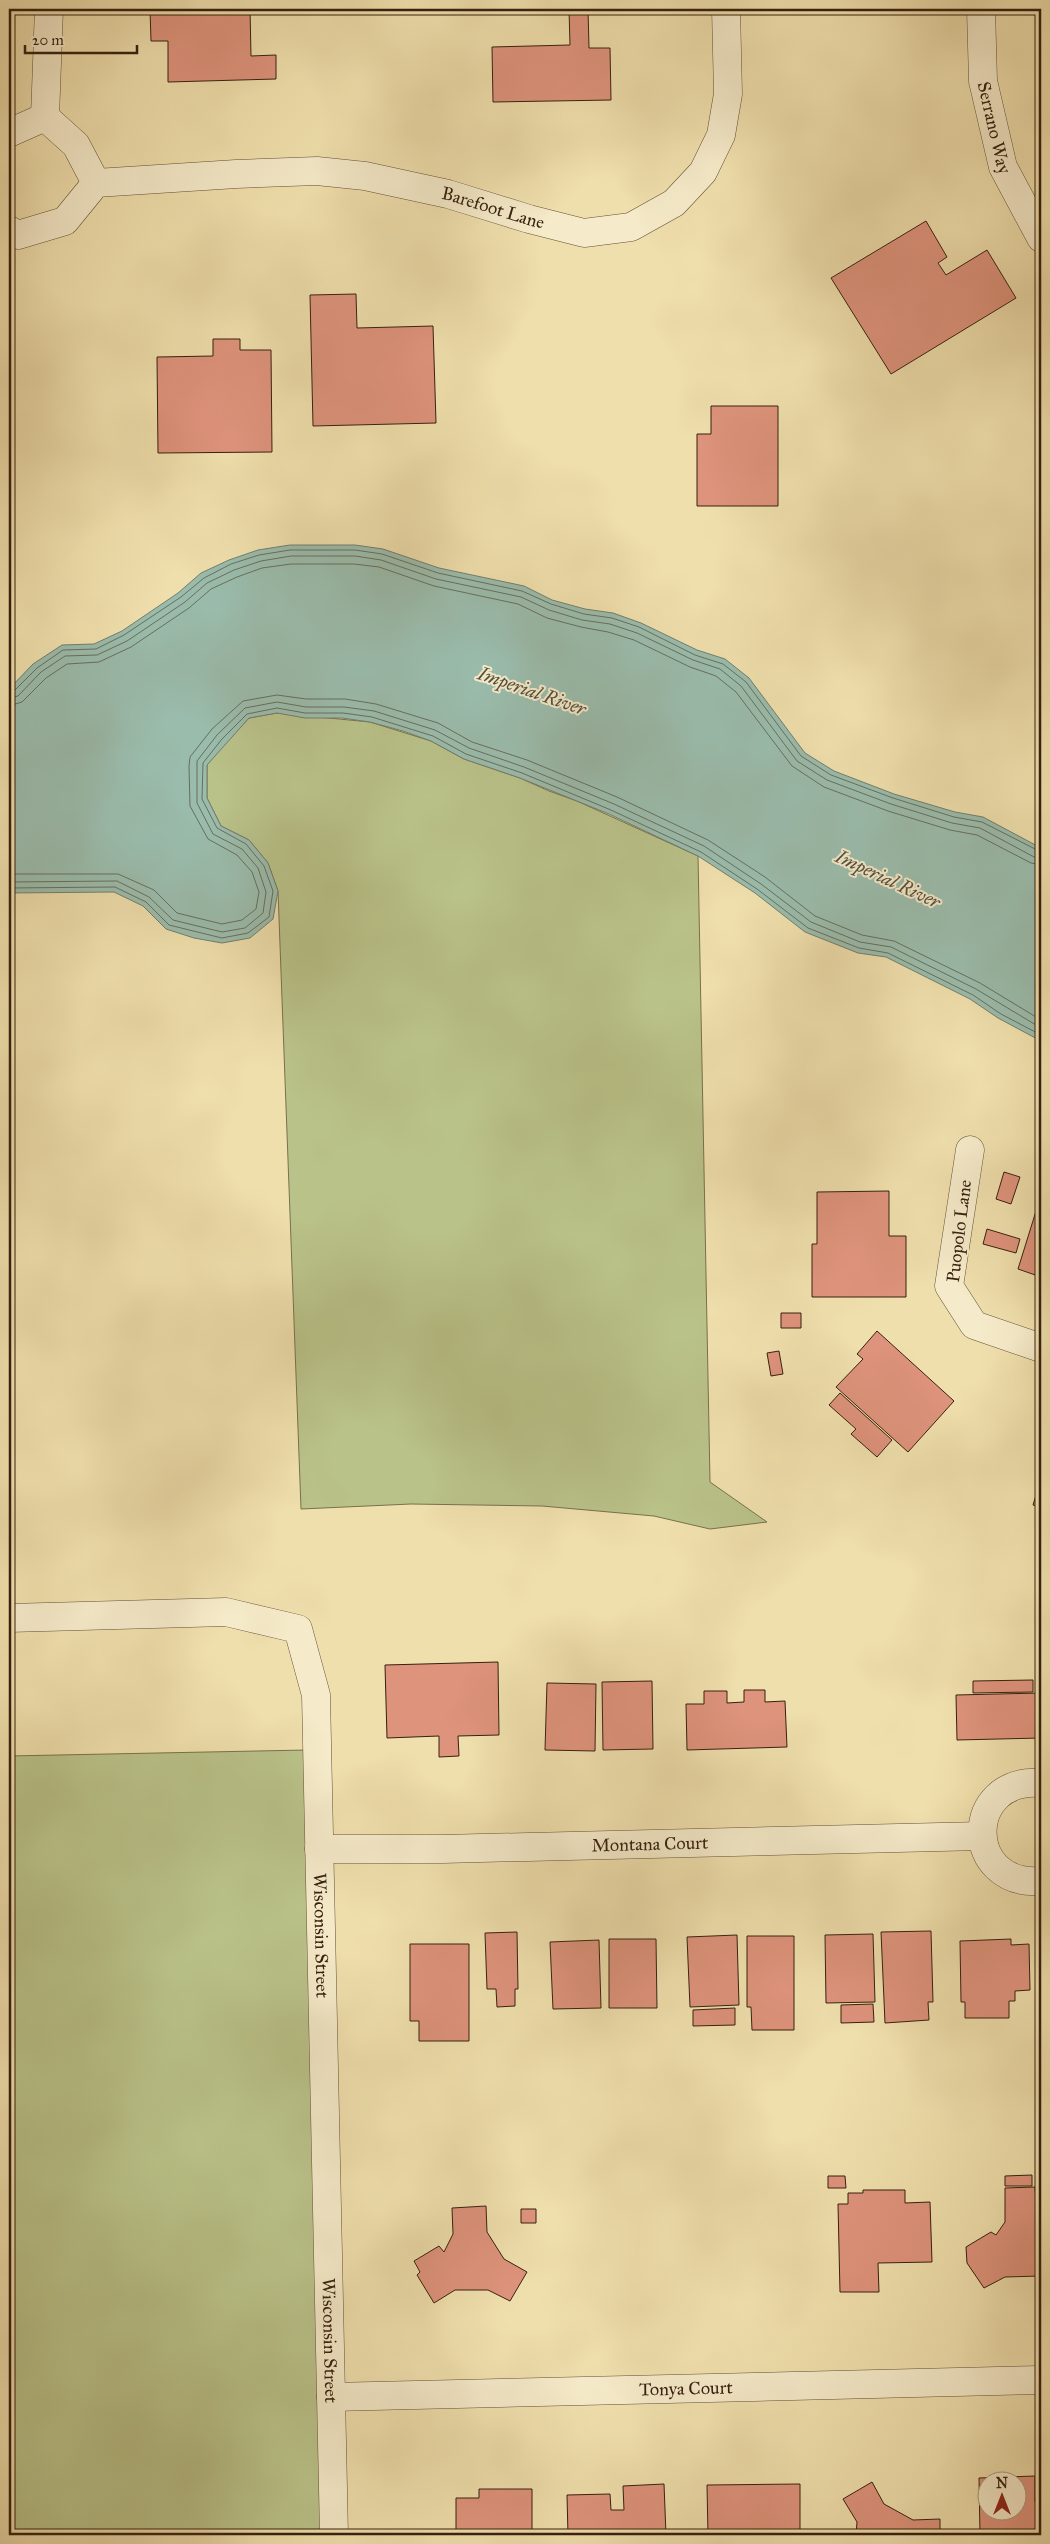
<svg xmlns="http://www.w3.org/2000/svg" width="1050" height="2544" font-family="'IM FELL Great Primer',serif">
	<rect width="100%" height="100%" fill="#efdfac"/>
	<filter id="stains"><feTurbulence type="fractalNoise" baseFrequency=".004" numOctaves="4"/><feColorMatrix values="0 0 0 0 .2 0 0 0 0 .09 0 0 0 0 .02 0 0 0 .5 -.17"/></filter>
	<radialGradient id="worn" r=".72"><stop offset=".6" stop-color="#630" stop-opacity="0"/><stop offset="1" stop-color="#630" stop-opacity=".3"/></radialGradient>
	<path fill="#b9c289" stroke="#78714c" d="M277 713 370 722 431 741 464 759 520 778 549 791 577 801 698 856 710 1482 767 1522 710 1529 654 1516 542 1506 411 1504 301 1509 278 891 268 863 249 840 221 826 207 798V765L226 742 249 718Z
		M307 1750 325 2535H9V1756Z"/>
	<path fill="#9abcac" stroke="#727e6d" d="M290 545H355L383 549 439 568 524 586 552 600 585 609 613 613 641 623 697 650 725 659 749 678 805 753 834 771 894 794 955 812 983 817 1041 848V1041L998 1018 970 999 886 957 858 953 805 932 755 893 698 856 609 814 520 778 464 759 431 741 403 731 370 722 342 718H305L277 713 249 718 207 765V798L221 826 249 840 268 863 278 891 273 919 250 938 222 943 194 938 166 929 143 906 114 892 9 893 11 687 33 664 62 645 94 644 122 631 178 593 201 573 229 560 258 550Z"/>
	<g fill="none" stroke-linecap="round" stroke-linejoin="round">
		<path stroke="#686e5e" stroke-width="1" d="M9 692 14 691 37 668 63 650 96 649 124 635 181 597 204 578 231 564 259 555 290 550H355L382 554 438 573 522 591 551 604 584 614 612 618 639 627 695 655 723 664 746 682 801 756 831 775 893 798 954 817 982 822 1041 852
			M9 698 18 696 41 672 65 656 97 655 127 641 185 602 207 583 234 570 261 561 291 556H355L381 560 436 579 521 597 549 610 582 620 610 624 637 633 693 660 720 669 741 686 797 761 827 780 891 804 952 823 980 828 1034 857 1041 858
			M9 706 22 702 46 678 67 664 99 662 131 647 189 608 211 589 237 577 262 568 291 564H354L379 567 434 586 518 604 547 618 581 627 608 632 634 640 690 667 716 676 736 692 792 766 824 787 888 811 950 830 977 835 1031 863 1041 865
			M9 874H118L154 890 177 913 222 924 242 920 256 909 259 892 252 872 237 855 208 839 190 806 189 766 190 757 212 729 243 701 277 695 306 699H345L376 704 438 723 472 742 527 760 617 797 708 840 765 877 815 916 862 935 894 941 980 983 1041 1020
			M9 882 117 881 149 897 173 920 222 932 245 928 263 913 266 892 258 868 242 849 213 834 197 803V761L217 735 245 708 277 702 306 707H344L374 711 435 730 469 748 524 767 614 804 704 846 761 884 811 922 860 942 891 947 976 989 1041 1028
			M9 888 115 887 146 902 169 925 222 938 248 933 269 917 273 891 264 866 246 844 217 828 202 799 203 763 222 739 247 714 277 708 305 713H343L372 717 433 736 466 754 522 773 611 810 701 852 757 889 808 928 859 948 888 953 973 995 1001 1014 1041 1035"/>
	</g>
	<path fill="#de937c" stroke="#36200f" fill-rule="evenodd" d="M150 9H250L251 56 276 55V79L168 82V41H151Z
		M569 9H588L589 48H610L611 100 493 102 492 47 570 45Z
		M926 221 947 257 938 263 946 275 987 250 1016 298 891 374 831 278Z
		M356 294 357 328 433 326 436 423 313 426 310 295Z
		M213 339H240V350H271L272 452 158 453 157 357 213 356Z
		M711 406H778V506H697V434H711Z
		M1004 1172 1020 1177 1011 1204 996 1199Z
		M889 1191V1236H906V1297H812V1244H817V1192Z
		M1041 1195V1277L1018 1269Z
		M987 1229 1020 1239 1016 1253 983 1244Z
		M781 1313H801V1328H781Z
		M877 1331 954 1401 908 1452 836 1387 863 1359 857 1354Z
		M779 1351 783 1374 771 1376 767 1353Z
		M840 1393 892 1440 877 1457 851 1434 856 1429 829 1405Z
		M1041 1479V1507L1033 1505Z
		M498 1662 499 1735 458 1736 459 1756 439 1757V1736L387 1738 385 1665Z
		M1033 1680V1692L973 1693V1681Z
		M652 1681 653 1749 603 1750 602 1682Z
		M547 1683 596 1684 595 1751 545 1750Z
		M744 1690H765V1702L785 1701 787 1747 687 1750 686 1704H704V1691H727V1703L744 1702Z
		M1041 1693V1738L957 1740 956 1695Z
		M931 1931 933 2002H928L929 2020 885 2023 881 1932Z
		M517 1932 518 1989H515V2006L497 2007 496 1989H487L485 1933Z
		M873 1934 875 2002 826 2003 825 1935Z
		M737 1935 739 2005 690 2007 687 1937Z
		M747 1936H794V2030H752L751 2007H747Z
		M609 1939H656L657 2008H609Z
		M1011 1939V1945L1029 1944 1030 1990 1015 1991V2001H1009V2018H965V2002H961L960 1941Z
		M599 1940 601 2008 553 2009 550 1942Z
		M410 1944H469V2041H419V2021H410Z
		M873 2004 874 2022 841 2023V2005Z
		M735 2008V2025L693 2026V2010Z
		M1032 2175V2186H1005V2176Z
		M828 2176H845L846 2188H828Z
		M1035 2187 1038 2223 1041 2228V2276L1005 2277 984 2288 967 2263 966 2247 991 2232 996 2235 1005 2222V2188Z
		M863 2190H905V2203L930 2202 932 2262 878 2263 879 2292H840L838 2204H848V2193H863Z
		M486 2206 487 2232 504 2259 527 2272 510 2301 488 2290H455L434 2303 417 2275 420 2272 414 2261 439 2246 444 2252 453 2234 452 2208Z
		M521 2209H536V2223H521Z
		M1035 2476V2502H1041V2535H980L979 2478ZM988 2482H1018V2512H988Z
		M872 2482 884 2504 913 2520 940 2519V2535H856L857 2522 843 2499Z
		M664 2484 666 2535H568L567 2495 610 2494 611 2510H624L623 2486Z
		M800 2484V2535H708L707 2485Z
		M479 2489H532V2535H481V2533L456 2532V2498H479Z"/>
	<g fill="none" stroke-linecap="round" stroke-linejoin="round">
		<defs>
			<g id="minor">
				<path d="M49 9 45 117 76 145 96 183"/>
				<path id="s1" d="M981 9 983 81 1003 167 1041 238"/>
				<path d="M9 133 45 117"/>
				<path id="s2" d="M9 230 18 235 65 221 96 183 236 174 317 171 365 176 448 194 529 219 584 233 631 227 674 203 703 172 721 135 728 94 726 9"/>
				<path d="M970 1150 949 1286 974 1325 1041 1348"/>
				<path id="s3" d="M9 1618 226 1612 298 1629 316 1695 334 2535"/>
				<path d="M1041 1783C963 1777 963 1887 1041 1881"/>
				<path id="s4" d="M319 1849H442L982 1836"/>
				<path id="s5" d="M331 2397 1041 2380"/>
			</g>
		</defs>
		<use href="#minor" stroke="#645036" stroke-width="29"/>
		<use href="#minor" stroke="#f5eac9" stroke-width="28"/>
	</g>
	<g text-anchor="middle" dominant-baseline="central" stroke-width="4" stroke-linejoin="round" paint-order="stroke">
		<g font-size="18" fill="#36200f" stroke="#f5eac9">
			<text stroke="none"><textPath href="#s1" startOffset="120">Serrano Way</textPath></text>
			<text stroke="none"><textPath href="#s2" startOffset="510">Barefoot Lane</textPath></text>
			<text transform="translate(959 1231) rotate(-83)">Puopolo Lane</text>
			<text stroke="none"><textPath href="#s4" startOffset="331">Montana Court</textPath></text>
			<text stroke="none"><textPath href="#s3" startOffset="600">Wisconsin Street</textPath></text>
			<text stroke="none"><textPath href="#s3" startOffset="1005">Wisconsin Street</textPath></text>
			<text stroke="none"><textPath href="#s5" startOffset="355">Tonya Court</textPath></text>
		</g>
		<g font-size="19" font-style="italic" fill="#544f3e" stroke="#f5eac9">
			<text transform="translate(532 691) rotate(19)">Imperial River</text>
			<text transform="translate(888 879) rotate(25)">Imperial River</text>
		</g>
	</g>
	<rect width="1050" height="2544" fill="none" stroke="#efdfac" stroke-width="30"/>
	<rect x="10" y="10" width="1030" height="2524" fill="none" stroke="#36200f" stroke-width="2.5"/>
	<rect x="15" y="15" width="1020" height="2514" fill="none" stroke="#36200f"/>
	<g transform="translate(1002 2496)"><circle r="24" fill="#f5eac9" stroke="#a9997f"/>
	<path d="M0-4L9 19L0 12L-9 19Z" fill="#8f2418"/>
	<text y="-8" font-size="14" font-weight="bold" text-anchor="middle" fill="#36200f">N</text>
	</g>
	<path d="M25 45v8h112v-8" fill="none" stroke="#36200f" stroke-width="2.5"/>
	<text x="32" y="45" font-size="15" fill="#36200f" stroke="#f5eac9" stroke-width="4" paint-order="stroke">20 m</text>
	<rect width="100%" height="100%" filter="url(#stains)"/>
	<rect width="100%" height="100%" fill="url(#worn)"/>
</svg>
